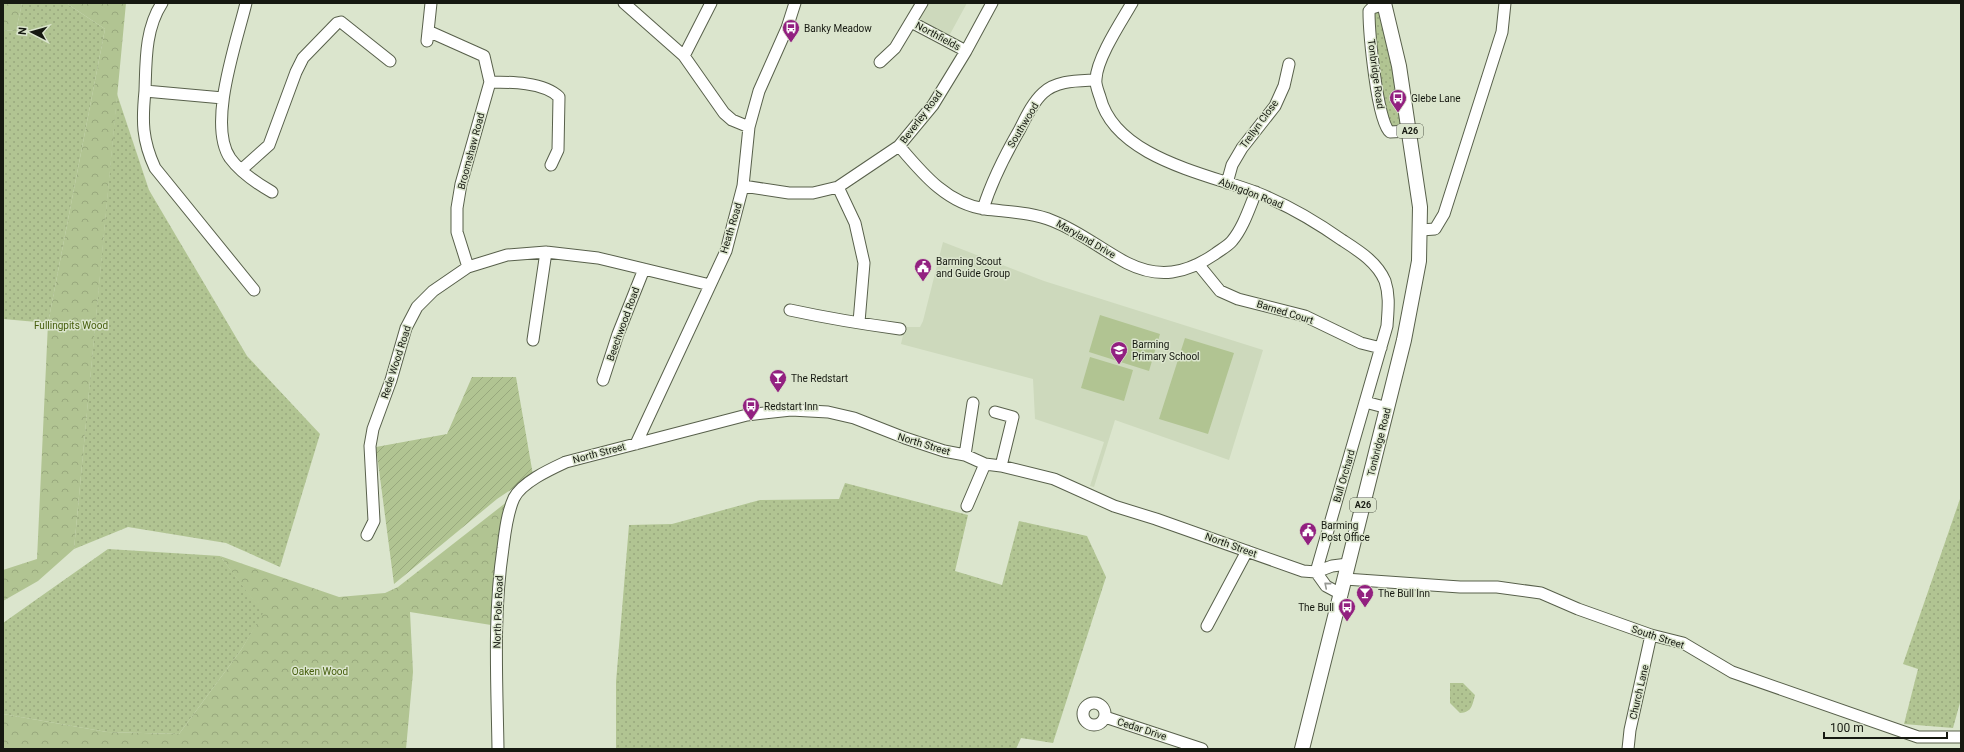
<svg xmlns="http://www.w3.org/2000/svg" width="1964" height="752" font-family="Roboto,sans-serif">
	<defs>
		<pattern id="grass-dots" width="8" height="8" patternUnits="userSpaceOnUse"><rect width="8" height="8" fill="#b1c492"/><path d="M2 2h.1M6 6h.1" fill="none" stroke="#98a87d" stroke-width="1.8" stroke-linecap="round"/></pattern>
		<pattern id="forest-crowns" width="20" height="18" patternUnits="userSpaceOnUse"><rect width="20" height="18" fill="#b1c492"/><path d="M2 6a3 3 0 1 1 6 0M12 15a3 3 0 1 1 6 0" fill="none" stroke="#98a87d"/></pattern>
		<pattern id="garden-furrows" width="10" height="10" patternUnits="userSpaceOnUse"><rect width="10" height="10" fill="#b1c492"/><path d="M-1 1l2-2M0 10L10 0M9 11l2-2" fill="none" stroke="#98a87d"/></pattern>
	</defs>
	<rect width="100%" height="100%" fill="#dbe5cd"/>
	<path fill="#cdd9bc" d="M927 3H967L949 36 918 18Z
		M943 242 1044 281 1263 350 1229 460 1115 420 1094 487 1090 486 1104 442 1035 419 1033 379 901 344 905 327H920L923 321Z"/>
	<path fill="url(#grass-dots)" d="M22 3H66L105 29 48 323 3 319V30L16 31Z
		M1378 11 1393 69 1402 125 1400 127 1390 128 1380 83 1373 12Z
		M117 94 149 190 247 356 320 434 280 567 226 543 128 527 74 549Z
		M845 483 968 515 955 571 1002 585 1019 521 1087 536 1106 577 1053 743 1021 738 1016 749H616V682L629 525 672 524 760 500 839 499Z
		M1961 496V699L1953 728 1904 724 1918 669 1903 664Z
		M108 549 220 556 264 613 241 650 179 734 107 732 3 714V623Z
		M1450 683H1463L1475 695C1472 706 1472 712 1460 713L1450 703Z"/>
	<path fill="url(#forest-crowns)" d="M3 3H22L16 31 3 30Z
		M66 3H126L74 549 38 581 3 601V570L37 559 48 323 105 29Z
		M508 501 496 554 491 625 410 612 413 672 406 749H3V714L107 732 179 734 241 650 263 613 220 556 339 597 385 593 398 587Z"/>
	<path fill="url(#garden-furrows)" d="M472 377H516L533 475 497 499 394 584 376 447 447 434Z"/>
	<path fill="#b1c492" d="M1100 315 1160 334 1149 371 1089 352Z
		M1185 338 1234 353 1208 434 1159 419Z
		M1090 357 1133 370 1124 401 1081 388Z"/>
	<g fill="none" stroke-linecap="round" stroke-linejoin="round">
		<defs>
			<path id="minor" d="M162 3C145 29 146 61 145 91L223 98
				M246 3C237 41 207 124 230 158 241 173 256 183 272 192
				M624 3 684 56 724 113 732 120 749 127
				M1132 3C1121 22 1097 58 1096 79 1095 84 1098 91 1100 97 1115 157 1204 173 1255 192 1286 204 1315 221 1342 240 1359 251 1377 262 1385 281 1390 296 1388 310 1387 326L1316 572
				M1385 4 1372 8 1369 11C1369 31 1377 123 1390 132L1410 131
				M911 22 966 51
				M428 31 484 56 490 82 461 184 457 208V232L468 267
				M427 41 431 3
				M684 56 711 3
				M880 62 895 48 922 3
				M490 82C510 82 544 82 559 97L558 150 551 165
				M145 91C142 121 142 140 155 168L254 290
				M899 146C922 173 947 204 985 209 1008 212 1031 212 1053 221 1079 231 1102 250 1127 263 1159 279 1186 274 1215 254 1220 250 1228 246 1232 241 1243 228 1249 209 1256 192
				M241 170 269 145 296 72 303 58 337 23 341 22 390 61
				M1227 183 1232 165 1242 148 1275 106 1284 86 1289 64
				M743 186 789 193H813L838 187 899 146 933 105 966 51 992 3
				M838 187 855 223 864 263 859 322
				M983 209C992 180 1005 155 1020 129 1026 117 1033 102 1043 93 1057 80 1078 81 1096 80
				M1421 230 1435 229 1444 214 1502 32 1505 3
				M1198 264 1220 291 1238 299 1305 316 1361 343 1381 348
				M790 310C827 318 863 324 900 329
				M533 340 546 252
				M603 380 618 334 644 269
				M1365 402 1388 408
				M995 412 1013 417 1001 466
				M636 444 726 251 743 186 749 127 759 91 787 28 795 3
				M965 455 973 403
				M967 506 985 464
				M367 535 374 521 370 446 373 429 391 380 406 328 417 307 433 291 468 267 507 255 546 252 598 258 710 285
				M1316 572 1326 586 1341 594
				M1345 579 1460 587H1497L1541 593 1578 609 1651 635 1683 643 1732 672 1918 737H1961
				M1207 626 1247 551
				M1083 714a11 11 0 1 1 22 0a11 11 0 1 1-22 0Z
				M1105 717 1202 749
				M498 749C497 682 493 615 503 548 505 532 507 513 514 498 522 482 551 469 566 462L747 415 791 410 828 412 854 418 905 438 944 451 965 455 985 464 1001 466 1054 479 1114 506 1156 519 1303 571 1316 572 1332 566 1348 564
				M1628 749 1630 730 1651 635"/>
			<path id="major" d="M1302 749 1404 340 1419 261 1420 207 1399 66 1384 3"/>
		</defs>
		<use href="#minor" stroke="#58604b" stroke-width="13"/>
		<use href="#major" stroke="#58604b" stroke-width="16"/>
		<use href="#minor" stroke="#fff" stroke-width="11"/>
		<use href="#major" stroke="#fff" stroke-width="14"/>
	</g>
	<defs><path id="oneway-chevron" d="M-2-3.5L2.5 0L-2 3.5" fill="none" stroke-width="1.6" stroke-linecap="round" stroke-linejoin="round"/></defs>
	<use stroke="#969894" href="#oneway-chevron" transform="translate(1327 585) rotate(-140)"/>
	<defs>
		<symbol id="bus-pin" viewBox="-11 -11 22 30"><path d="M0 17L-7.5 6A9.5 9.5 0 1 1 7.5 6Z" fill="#922080" stroke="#dbe5cd"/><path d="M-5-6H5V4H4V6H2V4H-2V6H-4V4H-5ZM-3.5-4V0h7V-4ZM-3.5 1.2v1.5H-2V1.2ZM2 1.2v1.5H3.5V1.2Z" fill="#fff"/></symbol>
		<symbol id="civic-pin" viewBox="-11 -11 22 30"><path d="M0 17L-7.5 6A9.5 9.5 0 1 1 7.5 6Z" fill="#922080" stroke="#dbe5cd"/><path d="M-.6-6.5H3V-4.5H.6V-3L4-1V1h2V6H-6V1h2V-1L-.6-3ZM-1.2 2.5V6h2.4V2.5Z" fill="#fff"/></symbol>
		<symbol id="school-pin" viewBox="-11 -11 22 30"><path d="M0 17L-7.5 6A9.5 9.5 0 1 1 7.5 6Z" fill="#922080" stroke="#dbe5cd"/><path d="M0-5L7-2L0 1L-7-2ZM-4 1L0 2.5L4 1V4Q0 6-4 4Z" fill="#fff"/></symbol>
		<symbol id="bar-pin" viewBox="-11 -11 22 30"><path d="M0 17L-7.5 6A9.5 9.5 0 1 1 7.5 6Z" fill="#922080" stroke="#dbe5cd"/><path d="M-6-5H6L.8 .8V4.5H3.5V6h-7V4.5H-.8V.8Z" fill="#fff"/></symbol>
	</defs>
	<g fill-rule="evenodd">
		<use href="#bus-pin" x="781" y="18" width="20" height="27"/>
		<use href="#bus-pin" x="1388" y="88" width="20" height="27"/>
		<use href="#civic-pin" x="913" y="257" width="20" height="27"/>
		<use href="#school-pin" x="1109" y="340" width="20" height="27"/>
		<use href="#bar-pin" x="768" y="368" width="20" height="27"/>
		<use href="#bus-pin" x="741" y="396" width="20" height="27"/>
		<use href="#civic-pin" x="1298" y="521" width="20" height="27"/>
		<use href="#bar-pin" x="1355" y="583" width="20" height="27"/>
		<use href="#bus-pin" x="1337" y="597" width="20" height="27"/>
	</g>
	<g text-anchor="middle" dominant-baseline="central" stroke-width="3" stroke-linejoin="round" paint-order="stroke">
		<g fill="#dbe5cd" stroke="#515649" stroke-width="1">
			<rect x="1397" y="124" width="26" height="14" rx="3"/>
			<rect x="1350" y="498" width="26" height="14" rx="3"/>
		</g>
		<g font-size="9" font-weight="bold" fill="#161911">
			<text x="1410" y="131">A26</text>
			<text x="1363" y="505">A26</text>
		</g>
		<g font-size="10" fill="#161911" stroke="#dbe5cd" text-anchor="start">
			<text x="804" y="28">Banky Meadow</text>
			<text x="1411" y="98">Glebe Lane</text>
			<text x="936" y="261">Barming Scout<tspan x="936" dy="12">and Guide Group</tspan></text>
			<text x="1132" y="344">Barming<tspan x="1132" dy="12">Primary School</tspan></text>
			<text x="791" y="378">The Redstart</text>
			<text x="764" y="406">Redstart Inn</text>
			<text x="1321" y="525">Barming<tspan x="1321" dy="12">Post Office</tspan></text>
			<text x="1378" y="593">The Bull Inn</text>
			<text x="1334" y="607" text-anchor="end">The Bull</text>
		</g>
		<g font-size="10" fill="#161911" stroke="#dbe5cd">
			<text transform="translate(938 36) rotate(28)">Northfields</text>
			<text transform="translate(1376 74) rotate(82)">Tonbridge Road</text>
			<text transform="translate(921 117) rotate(-53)">Beverley Road</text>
			<text transform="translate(1259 124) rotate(-54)">Trellyn Close</text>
			<text transform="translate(1023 125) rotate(-59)">Southwood</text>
			<text transform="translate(471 151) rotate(-75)">Broomshaw Road</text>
			<text transform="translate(1251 193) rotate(21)">Abingdon Road</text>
			<text transform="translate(731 228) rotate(-73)">Heath Road</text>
			<text transform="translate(1086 239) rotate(30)">Maryland Drive</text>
			<text transform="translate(1285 312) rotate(17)">Barned Court</text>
			<text transform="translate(623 324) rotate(-70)">Beechwood Road</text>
			<text transform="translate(396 362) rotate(-72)">Rede Wood Road</text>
			<text transform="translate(1379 442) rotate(-76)">Tonbridge Road</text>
			<text transform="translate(924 444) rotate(17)">North Street</text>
			<text transform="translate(599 453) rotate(-15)">North Street</text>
			<text transform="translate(1344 476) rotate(-74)">Bull Orchard</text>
			<text transform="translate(1231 545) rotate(20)">North Street</text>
			<text transform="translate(498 612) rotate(-88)">North Pole Road</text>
			<text transform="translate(1658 637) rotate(18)">South Street</text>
			<text transform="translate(1639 692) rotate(-77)">Church Lane</text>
			<text transform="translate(1142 729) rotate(18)">Cedar Drive</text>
		</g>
		<g font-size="10" fill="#475f0e" stroke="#dbe5cd">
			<text x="71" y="325">Fullingpits Wood</text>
			<text x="320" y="671">Oaken Wood</text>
		</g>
	</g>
	<rect width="1964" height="752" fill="none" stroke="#161911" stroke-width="8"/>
	<g transform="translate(32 32) rotate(276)" stroke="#dbe5cd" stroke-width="3" paint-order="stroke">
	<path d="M0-3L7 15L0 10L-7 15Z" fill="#161911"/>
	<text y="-6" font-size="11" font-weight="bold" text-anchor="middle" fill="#161911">N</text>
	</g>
	<path d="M1824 732v6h123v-6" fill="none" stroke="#161911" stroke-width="2"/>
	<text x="1830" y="732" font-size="12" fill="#161911" stroke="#dbe5cd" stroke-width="3" paint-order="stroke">100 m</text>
</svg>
